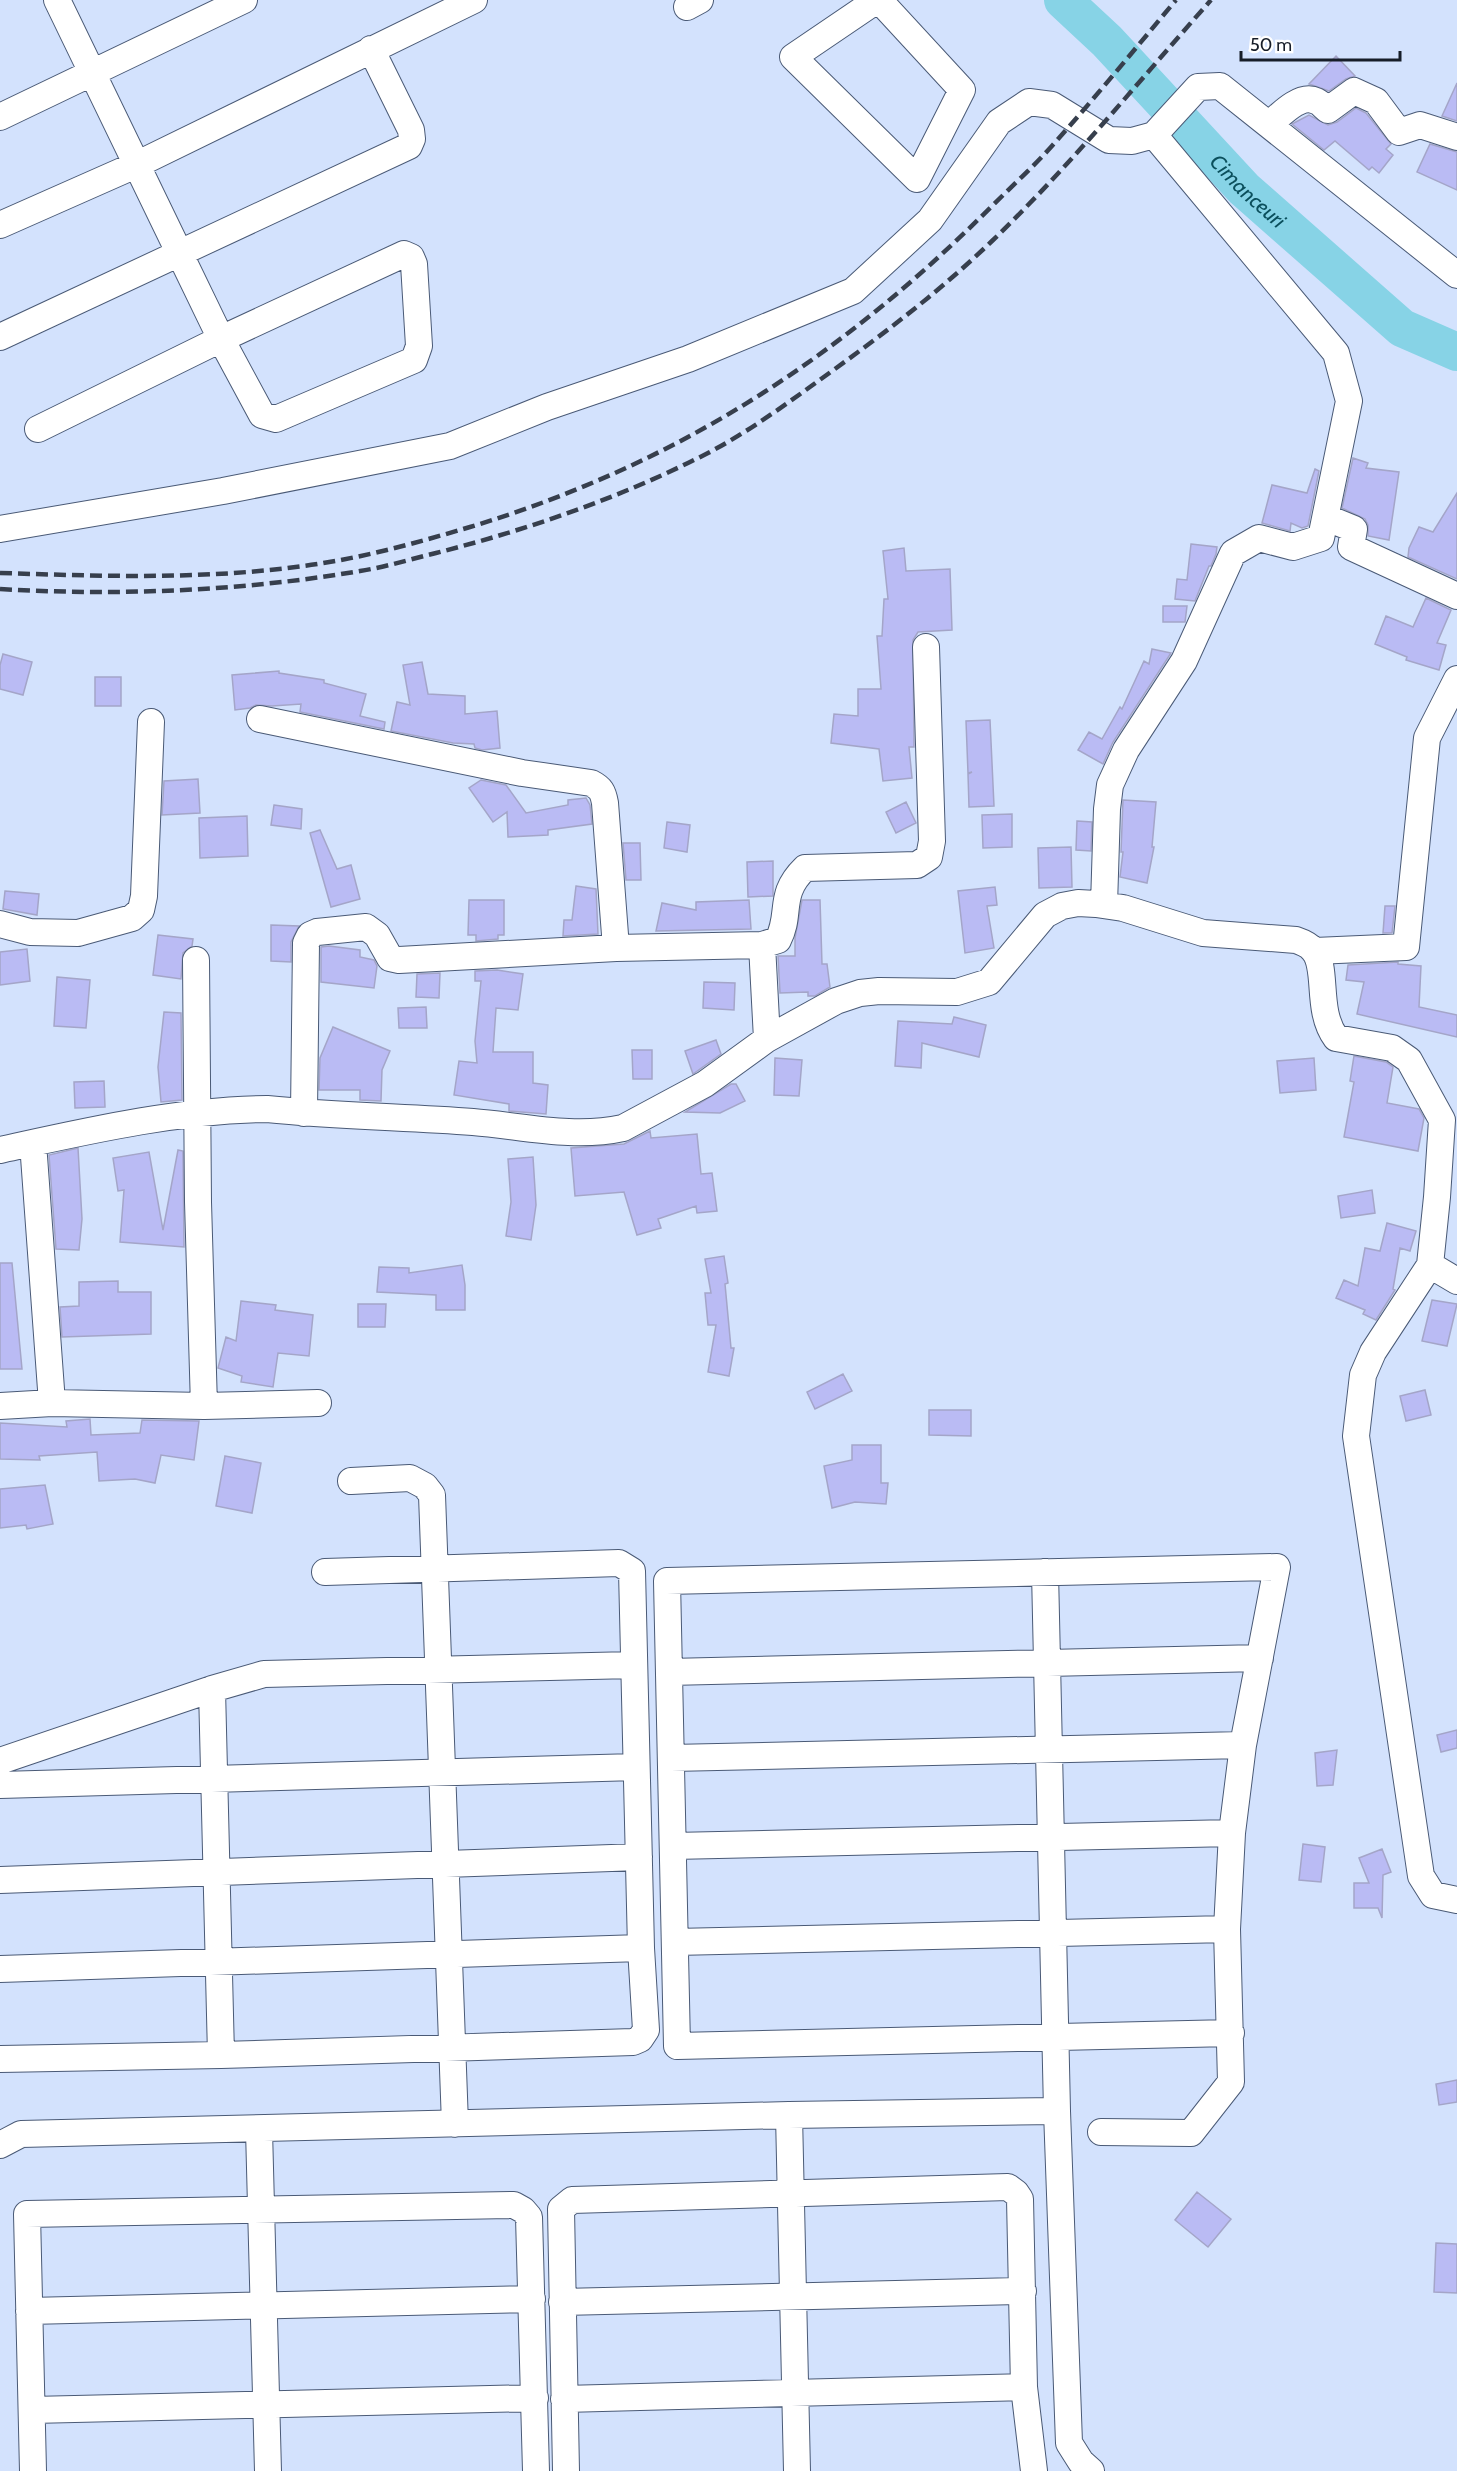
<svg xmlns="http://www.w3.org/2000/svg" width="1457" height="2471" font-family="Cabin,sans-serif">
	<rect width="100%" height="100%" fill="#d3e2fd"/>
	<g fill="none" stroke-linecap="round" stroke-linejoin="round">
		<path stroke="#87d3e6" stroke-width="38" id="s1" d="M1063 0 1107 41 1244 189 1402 328 1457 352"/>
	</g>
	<path fill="#babbf4" stroke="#a4a5c8" stroke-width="1.5" d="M1336 56 1355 76 1346 79 1329 91 1309 84Z
		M1457 83V121L1442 116Z
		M1356 108 1366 113 1391 144 1386 149 1393 155 1379 173 1372 167 1369 170 1335 141 1324 150 1292 124 1309 115 1328 125 1337 122Z
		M1430 144 1457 152V190L1417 172Z
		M1353 458 1368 463 1366 468 1399 472 1389 540 1368 536V525L1365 519 1342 508Z
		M1315 469 1319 471 1308 526 1302 528 1291 523 1290 531 1262 523 1272 485 1307 493Z
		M1457 493V579L1408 557 1409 548 1419 527 1433 532Z
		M1191 544 1217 547 1216 554 1211 566H1209L1195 601 1175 599 1177 579 1187 580Z
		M904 548 906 571 950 569 952 630 918 632 913 640 914 747H909L912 778 883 781 879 749 831 743 834 714 858 716V689H881L877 636H882L884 599H888L883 551Z
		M1426 598 1451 610 1437 643 1446 645 1439 670 1406 660 1407 657 1375 644 1386 616 1413 627Z
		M1163 606H1187L1185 622H1163Z
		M1152 649 1171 653 1113 742 1103 764 1078 750 1089 732 1102 739 1120 707 1122 709 1144 661 1149 664Z
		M3 654 32 662 23 695 0 689V665Z
		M422 662 428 694 465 696V714L497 711 500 748 482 750 475 748 474 744 453 743 391 731 397 702 410 705 403 665Z
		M279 671V673L324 680V683L366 694 360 716 385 722 384 729 300 712 301 704 272 706 256 705 250 708 235 710 232 675Z
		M95 677H121V706H95Z
		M990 720 994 806 969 807 968 774 972 772 968 773 966 721Z
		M198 779 200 813 162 815 164 781Z
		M481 780 506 785 526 813 568 805V800L586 798 590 805 592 824 548 830V835L508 837 507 812 493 822 469 788Z
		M1123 800 1156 802 1152 847H1154L1147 883 1120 877 1123 852H1121Z
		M906 802 916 823 896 833 886 812Z
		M274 805 302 809 301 829 271 825Z
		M1012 814V847L983 848 982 815Z
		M247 816 248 856 200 858 199 818Z
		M1077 821 1092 822 1091 851 1076 850Z
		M667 822 690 825 687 852 664 848Z
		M320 830 337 869 351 865 360 899 331 907 310 833Z
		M623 843H640L641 880H626Z
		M1071 847 1072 887 1039 888 1038 848Z
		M773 861V896L748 897 747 862Z
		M576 886 596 889 598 934 563 936 564 920H572Z
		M995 887 997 905 987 906 994 948 965 953 958 891Z
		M5 891 39 894 37 915 3 909Z
		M469 900H504V935H498V939L476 941V935H468Z
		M749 900 751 929 656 931 662 903 696 910V902Z
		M802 900H820L822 964H827L830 987 815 996H808V992L780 993 778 956H795V938Z
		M1385 906H1395L1392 933H1383Z
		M271 925 299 926 291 942V962L271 961Z
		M158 935 193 939 192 946 183 953 181 979 153 975Z
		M329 946 360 950V957L374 960 377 966 374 988 321 982V947Z
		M27 949 30 981 0 985V952Z
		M1398 962V964L1421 966 1419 1007 1457 1015V1037L1357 1014 1364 982 1346 980 1348 965Z
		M497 970 523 974 518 1010 496 1008 493 1052H533V1083L548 1085 546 1114 509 1111V1104L454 1095 459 1061 477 1063 475 1041 481 981H475V971Z
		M440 973 439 998 416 997 417 974Z
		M57 977 90 980 86 1028 54 1026Z
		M704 982 735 983 734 1010 703 1008Z
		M426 1007 427 1028H399L398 1008Z
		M164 1012 181 1013 182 1100 161 1102 158 1067Z
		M954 1017 986 1025 979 1057 922 1043 921 1068 895 1066 898 1021 952 1024Z
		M333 1027 390 1051 382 1070 381 1101 360 1100V1090H319L320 1058Z
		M716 1040 721 1054 693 1074 685 1051Z
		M632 1050H652V1079H633Z
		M1354 1056 1386 1062 1393 1067 1387 1103 1419 1109 1424 1118 1418 1151 1344 1137 1354 1082 1350 1081Z
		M775 1058 802 1060 799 1096 774 1095Z
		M1314 1058 1316 1090 1280 1093 1277 1061Z
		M104 1081 105 1107 75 1108 74 1082Z
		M731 1084H736L745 1101 720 1113 685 1112Z
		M650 1131 651 1138 697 1134 701 1174 712 1173 717 1211 697 1213 696 1206 658 1219 661 1228 637 1235 624 1192 575 1196 571 1148 624 1144Z
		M78 1148 82 1219 79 1250 56 1249 49 1155Z
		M178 1150 183 1151 184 1247 120 1242 124 1190 118 1191 113 1158 149 1152 163 1230Z
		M533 1157 536 1205 531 1240 506 1236 511 1202 508 1159Z
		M1372 1190 1375 1213 1341 1218 1338 1196Z
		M1387 1223 1416 1231 1410 1251 1400 1248 1393 1289 1395 1290 1376 1320 1363 1314 1365 1310 1336 1298 1344 1280 1358 1286 1365 1248 1380 1251Z
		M724 1256 728 1283 725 1284 731 1348H734L729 1376 708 1372 716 1325H708L705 1293H711L705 1259Z
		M0 1263H12L22 1369H0Z
		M462 1265 465 1285V1310H436V1295L377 1292 379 1267 409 1268V1273Z
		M118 1281V1292H151V1334L62 1337 60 1307 79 1306V1282Z
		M1432 1300 1457 1304 1447 1346 1422 1341Z
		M241 1301 276 1305 275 1310 313 1315 309 1356 278 1353 273 1387 241 1382 242 1376 218 1368 226 1337 236 1341Z
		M358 1304H386L385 1327H358Z
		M843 1374 852 1391 815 1409 807 1392Z
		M1425 1390 1431 1415 1406 1421 1400 1396Z
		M929 1410H971V1436L929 1435Z
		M90 1419 91 1435 140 1433 142 1420 199 1421 194 1460 161 1455 155 1483 135 1479 99 1481 97 1452 39 1456 40 1460 0 1459V1423L67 1427 66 1421Z
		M852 1445H881V1483H888L886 1504 855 1502 832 1508 824 1466 852 1460Z
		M225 1456 261 1463 252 1513 216 1506Z
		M45 1485 53 1524 27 1529 26 1525 0 1528V1489Z
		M1457 1730V1748L1441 1752 1437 1735Z
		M1337 1750 1333 1785 1317 1786 1315 1753Z
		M1303 1844 1325 1847 1321 1882 1299 1880Z
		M1382 1849 1391 1872 1383 1875 1382 1918 1378 1908H1354V1883H1369L1359 1858Z
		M1457 2080V2102L1439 2105 1436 2084Z
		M1197 2192 1231 2219 1208 2247 1175 2220Z
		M1436 2243 1457 2244V2293L1434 2292Z"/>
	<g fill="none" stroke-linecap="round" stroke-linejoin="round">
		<defs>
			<path id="minor" d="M877 0 793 57 917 179 962 90 879 0
				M687 7 700 0
				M0 117 244 0
				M1269 125C1279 116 1300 93 1316 101 1320 102 1324 107 1328 110L1354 91 1376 101 1399 132 1420 125 1457 137
				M0 225 138 164 474 0
				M0 337 409 146 412 139 411 130 371 49
				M38 429 221 339 404 254 411 257 414 264 419 346 414 360 276 419 262 415 221 339 57 0
				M1327 518 1354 529 1351 547 1457 596
				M0 529 223 491 450 446 547 407 688 359 853 291 930 220 999 122 1029 102 1052 105 1109 140 1132 141 1154 135 1198 87 1220 86 1457 275
				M260 719 522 773 591 783C601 788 603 792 605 803L616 948
				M1104 905 1107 809 1110 785 1126 750 1184 661 1233 553 1259 538 1293 547 1321 538 1349 401 1336 353 1154 135
				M0 924 30 932 78 933 132 918 141 910 144 896 151 722
				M762 945 778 940C792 913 777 895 805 868L917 865 929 857 932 841 926 647
				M1315 951 1406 947 1427 738 1457 679
				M196 960 198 1202 204 1406
				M304 1113 306 943 310 935 317 932 366 927 377 935 390 958 399 960 616 948 762 945 767 1039
				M33 1143 52 1403
				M0 1150C87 1131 177 1110 267 1109 335 1116 404 1117 473 1122 523 1126 573 1139 623 1128L705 1084 767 1039 836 1001 860 993 879 991 957 992 989 982 1045 915 1062 906 1078 903 1096 904 1123 908 1203 933 1296 940C1302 942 1309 945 1313 950 1329 966 1315 1010 1336 1038L1392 1048 1409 1060 1442 1120 1437 1197 1430 1265 1373 1352 1363 1375 1356 1436 1421 1876 1433 1895 1457 1900
				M1430 1265 1457 1281
				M0 1406 52 1403 204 1406 318 1403
				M351 1481 410 1478 425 1486 432 1495 455 2124
				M1045 1572 1057 2111
				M669 1672 1260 1658
				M212 1689 221 2055
				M671 1758 1243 1745
				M0 1761 212 1689 264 1674 633 1665
				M0 1785 636 1767
				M673 1846 1232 1833
				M0 1880 639 1857
				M675 1942 1227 1929
				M0 1969 641 1948
				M0 2059 221 2055 633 2042 640 2039 646 2030 641 1948 632 1571 619 1563 325 1572
				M789 2115 797 2471
				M259 2130 268 2471
				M1101 2132 1191 2133 1231 2082 1227 1929 1232 1833 1243 1745 1277 1567 667 1581 677 2046 1231 2033
				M0 2145 21 2134 789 2115 1057 2111 1069 2443 1081 2462 1091 2471
				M562 2302 1023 2291
				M29 2311 532 2299
				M564 2399 1024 2387
				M32 2410 535 2398
				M33 2471 27 2214 514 2205 523 2210 529 2217 536 2471
				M566 2471 561 2209 572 2200 1008 2187 1016 2193 1020 2199 1024 2387 1034 2471"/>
		</defs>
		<use href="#minor" stroke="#4a5a76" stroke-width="28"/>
		<use href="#minor" stroke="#fff" stroke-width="26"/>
		<path stroke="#373f4d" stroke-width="4.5" stroke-dasharray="12 6" stroke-linecap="butt" d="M0 573C101 576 202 580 303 566 359 559 416 543 470 527 678 464 840 358 993 205 1012 186 1033 167 1051 147 1094 99 1135 49 1176 0
			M0 589C120 596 242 591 360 571 386 567 411 559 436 553 530 529 622 497 708 453 748 432 785 405 821 379 881 336 939 292 992 241 1070 166 1139 81 1211 0"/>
	</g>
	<g text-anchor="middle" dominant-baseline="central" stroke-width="5" stroke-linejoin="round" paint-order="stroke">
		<g font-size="21" font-style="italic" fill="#0b4f5c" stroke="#fff">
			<text stroke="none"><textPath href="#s1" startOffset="266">Cimanceuri</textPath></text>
		</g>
	</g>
	<path d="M1241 51v9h159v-9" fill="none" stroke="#161d28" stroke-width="3"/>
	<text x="1250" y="51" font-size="18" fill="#161d28" stroke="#ffffff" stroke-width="4.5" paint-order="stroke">50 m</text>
</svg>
